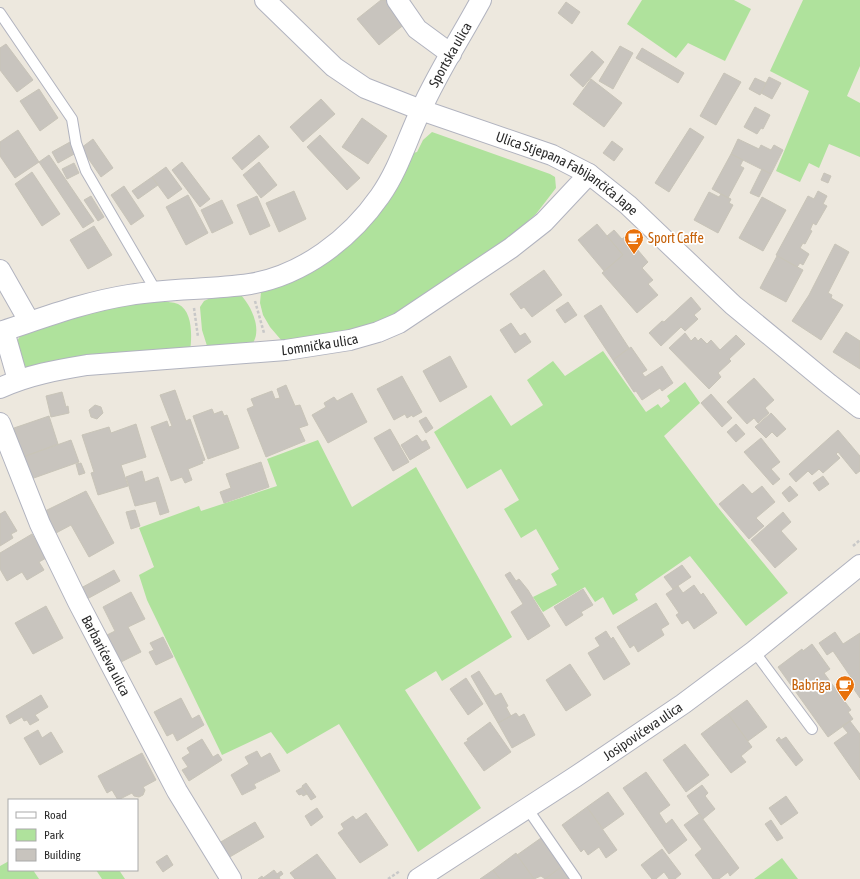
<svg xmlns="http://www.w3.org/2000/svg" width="860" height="879" font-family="'Asap Condensed',sans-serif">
	<rect width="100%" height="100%" fill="#ede8de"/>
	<path fill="#afe29c" d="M642 0H734L751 9 725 61 688 43 676 58 627 24Z
		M803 0H860V66L847 96 860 103V157L829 144 819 168 809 163 800 182 776 171 809 91 770 71Z
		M432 132 550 174 555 177 556 188 536 214 505 241 396 316 349 334 282 341 270 327 263 315 260 303 261 292 265 286 299 274 413 153 417 152 423 140Z
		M221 293 241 295C251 306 262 328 253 343L208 349 202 330 200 307 204 301Z
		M162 301C167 302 173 302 178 304 193 311 192 337 190 351L27 368 20 363C15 346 13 340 29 328L131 302Z
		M603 351 646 412 658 404 661 408 670 401 667 396 685 382 700 403 664 436 716 505 788 593 746 626 690 556 635 594 638 600 613 615 603 597 595 602 585 587 543 612 533 597 557 585 551 574 559 569 536 529 521 538 504 509 519 500 501 469 467 489 434 432 491 395 511 426 543 405 527 380 553 361 565 376Z
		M318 440 352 507 416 467 512 637 442 681 436 671 405 690 481 808 418 852 339 724 287 754 271 732 222 755 147 600 139 575 154 567 139 528 199 506 201 511 277 486 267 459Z
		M782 858 798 879H754Z
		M9 861V870H33L39 879H0V866Z
		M96 870H119L125 879H102Z"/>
	<path fill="#c8c4be" stroke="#c8c4b8" d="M381 0H387L406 23 379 45 357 19Z
		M566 2 580 12 572 24 558 13Z
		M6 44 33 80 17 92 0 70V48Z
		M620 46 633 53 613 89 599 81Z
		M642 48 684 73 678 83 636 58Z
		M592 51 604 62 583 87 570 75Z
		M724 73 741 82 716 125 700 116Z
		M769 77 781 83 772 99 761 93Z
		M755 78 766 83 760 95 749 89Z
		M591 79 622 103 604 127 573 104Z
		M39 89 58 118 40 131 20 101Z
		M321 99 335 114 303 142 290 127Z
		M755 107 770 115 763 129 761 128 757 134 744 127Z
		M362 118 387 136 368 164 342 147Z
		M690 128 704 137 669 192 655 183Z
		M18 130 39 162 15 178 0 156V142Z
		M259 135 269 147 242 170 232 158Z
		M320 135 360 178 347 190 307 147Z
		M93 139 113 168 101 177 81 148Z
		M738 139 759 149 761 145 771 150 774 145 783 150 771 174 731 154Z
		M612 141 623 149 614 161 603 153Z
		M70 142 76 153 58 163 52 152Z
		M731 154 743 160 740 166 744 168 728 198 712 189Z
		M49 155 94 221 83 228 39 162Z
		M182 162 210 199 200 207 172 170Z
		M259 162 277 185 261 198 243 175Z
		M74 163 79 173 67 179 62 169Z
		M166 167 182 189 168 199 152 177Z
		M762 169 771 174 759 197 750 193Z
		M32 172 60 214 42 226 15 184Z
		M824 173 831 176 828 183 821 180Z
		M152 177 158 185 138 199 132 191Z
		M124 186 144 216 131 225 111 195Z
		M294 191 306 219 279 232 266 203Z
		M818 191 827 196 823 204 827 206 816 225 813 223 810 230 812 231 805 244 803 243 800 248 809 254 803 265 800 263 797 267 776 255 808 196 814 199Z
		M709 192 719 197 721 194 731 199 729 203 733 205 718 233 694 220Z
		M188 195 208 233 186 245 166 207Z
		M91 196 104 217 98 221 84 200Z
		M257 196 270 226 250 235 237 205Z
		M762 197 786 210 763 251 739 238Z
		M222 200 233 223 212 233 201 210Z
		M597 224 623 255 604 271 578 240Z
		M94 226 112 255 88 269 70 240Z
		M614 230 622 239 626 236 648 262 642 268 653 280 648 284 658 295 637 313 602 273 623 255 607 236Z
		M835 244 849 252 828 293 832 295 831 298 843 305 821 340 792 321 809 295Z
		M777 256 803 270 786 302 760 288Z
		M544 270 562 295 532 317 524 307 521 309 510 294Z
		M691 297 701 309 694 315 698 319 685 331 681 327 661 346 649 333 662 321 664 322Z
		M568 302 577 315 565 323 556 310Z
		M601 305 629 348 613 360 584 316Z
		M511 323 520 336 525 333 531 342 515 353 500 330Z
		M846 332 860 341V369L833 352Z
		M685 333 691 341 695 337 698 341 701 338 707 344 711 340 720 350 736 335 745 344 729 359 731 361 718 373 721 377 709 389 669 348Z
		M631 347 647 370 642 373 645 377 662 366 673 383 662 391 660 388 642 400 636 391 634 392 613 360Z
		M450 356 467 387 440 402 423 371Z
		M402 376 422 412 413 417 412 415 407 418 405 414 394 420 377 389Z
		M754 378 774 400 765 408 769 413 758 423 754 418 747 424 727 402Z
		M286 385 295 406 300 405 308 425 299 428 305 441 266 457 247 409 254 406 251 399 272 391 275 399 280 398 277 389Z
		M175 390 186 421 190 419 205 460 202 461 203 463 188 469 192 480 185 483 182 477 171 481 151 427 167 421 169 427 172 426 160 395Z
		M62 392 66 407 68 406 69 413 51 417 46 396Z
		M352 393 367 422 328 443 312 415 326 407 324 403 334 397 337 401Z
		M711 394 732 418 722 427 701 403Z
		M95 405 101 407 103 413 97 419 91 417 89 410Z
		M212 409 214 414 222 411 224 416 227 415 239 448 208 459 193 416Z
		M771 413 786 429 777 437 772 432 766 438 755 427Z
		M49 416 58 444 23 457 14 428Z
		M426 417 433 428 426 433 419 421Z
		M136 424 146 457 121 465 128 486 98 495 91 473 94 472 82 435 109 427 111 433Z
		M736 424 745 434 736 442 727 432Z
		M390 429 409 462 393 471 374 438Z
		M838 430 860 456V471L856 474 838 452 836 454 840 458 823 473 819 469 812 475 808 471 796 482 789 474Z
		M417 435 422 442 426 440 430 448 410 460 401 445Z
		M761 438 780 462 771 469 780 479 773 485 744 452Z
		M71 440 79 462 31 479 23 457Z
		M261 462 269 487 224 503 220 492 231 488 226 474Z
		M81 463 85 473 79 475 76 464Z
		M142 471 145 482 158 477 169 512 160 515 156 501 135 506 126 477Z
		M823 476 829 484 819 491 813 483Z
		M743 484 752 494 762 486 775 502 756 518 764 526 749 539 719 504Z
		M790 486 798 495 789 502 782 493Z
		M86 491 114 543 89 557 71 525 56 533 45 511Z
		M135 510 140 526 131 529 126 512Z
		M5 511 17 531 11 534 13 538 0 546V514Z
		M783 512 791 522 781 531 797 549 775 568 751 540Z
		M32 534 46 558 39 562 44 570 27 580 22 572 7 581 0 569V553Z
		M682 565 691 577 673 589 664 577Z
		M114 570 120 581 87 599 81 588Z
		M510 572 516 581 519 579 528 590 550 626 528 640 511 612 523 604 505 575Z
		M694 585 701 595 703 593 717 613 694 629 688 620 682 624 676 615 679 613 666 594 678 586 683 593Z
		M583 589 593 605 581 612 583 615 566 626 554 607Z
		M131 592 145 619 128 627 141 652 119 663 105 636 115 631 103 607Z
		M656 603 669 624 661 629 664 635 638 652 634 645 630 648 617 627Z
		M46 606 63 638 33 654 15 623Z
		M606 631 611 639 613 637 630 664 604 680 588 653 600 646 595 638Z
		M835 632 843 644 860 633V698L851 685 855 683 833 651 827 655 819 643Z
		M163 637 173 657 156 665 149 652 154 650 150 643Z
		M812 644 830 669 824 673 851 710 848 712 853 719 828 737 778 667 802 649 803 651Z
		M570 664 591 695 566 711 546 680Z
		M479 671 495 696 501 693 508 706 506 707 511 716 498 723 471 676Z
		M466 678 483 704 468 715 450 689Z
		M41 695 48 707 35 715 39 720 30 725 27 720 24 721 22 717 10 724 6 716Z
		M181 698 192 719 199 715 204 725 177 741 173 733 167 736 154 712Z
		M747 700 767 727 748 741 728 714Z
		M516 713 519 717 524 714 535 735 512 748 498 723Z
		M728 714 752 747 741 756 746 762 731 773 701 734Z
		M850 721 860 734V780L834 743 848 733 842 726Z
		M490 722 511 752 484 771 464 743 468 741 467 739Z
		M38 730 42 738 51 732 63 752 40 765 24 738Z
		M779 737 781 740 786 737 803 760 796 766 776 740Z
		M202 739 213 757 218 754 222 760 189 781 182 770 188 767 182 758 190 753 187 748Z
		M685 744 709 775 686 792 663 760Z
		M257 751 261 758 270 753 280 771 254 784 256 788 242 795 231 775 249 764 245 757Z
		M142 753 156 780 143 787 145 790 143 795 139 797 134 796 132 793 118 800 112 790 107 793 98 776Z
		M646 772 670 805 659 813 666 824 672 819 687 840 669 854 623 788Z
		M306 783 316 797 311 800 302 786Z
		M702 785 708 793 705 796 715 809 703 819 687 796Z
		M303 787 307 794 303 796 302 794 299 795 296 791Z
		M608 792 624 814 603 829 587 807Z
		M786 796 798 813 781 825 769 808Z
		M587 807 617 850 606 858 599 847 588 855 584 849 581 852 562 825Z
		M317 808 323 817 311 826 305 816Z
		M366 813 388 845 360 863 338 833 344 829 341 824 353 816 356 820Z
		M699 814 739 868 730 876 728 872 719 879H713L695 855 702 849 684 825Z
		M771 820 783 838 777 841 765 824Z
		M255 822 264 837 228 858 219 843Z
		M541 838 561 867 545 879 541 876 534 879 517 855Z
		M662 849 681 874 675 879H669L664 872 656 879H652L641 865Z
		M516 853 517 855 534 879H500L493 870Z
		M317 854 336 879H295L290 873Z
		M167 855 173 865 163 872 156 862Z
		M561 867 570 879H545Z
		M274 870 277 874 281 871 283 874 279 877 280 879H258L262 876 263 878Z
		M493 870 500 879H480Z"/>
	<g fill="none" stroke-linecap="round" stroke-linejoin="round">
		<defs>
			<path id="lane" d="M0 13 72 119 76 143 86 171 156 291
				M754 651 812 729
				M527 808 576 879"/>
			<g id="street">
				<path id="s1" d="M265 0 334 67 365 88 421 110 552 155 589 174 628 205 733 305 829 384 860 408"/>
				<path d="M397 0 417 29 451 54"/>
				<path d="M0 270 29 321"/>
				<path d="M4 331 18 380"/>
				<path id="s2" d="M0 332C43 318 84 302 129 295 169 288 210 290 250 284 303 275 350 239 380 196 399 169 407 139 421 110 438 72 461 37 481 0"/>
				<path id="s3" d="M0 388C28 375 57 370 87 365L286 350 350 340 378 332 399 323 511 248 544 222 589 174"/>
				<path id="s4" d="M0 423 40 524 78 602 177 791 231 879"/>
				<path id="s5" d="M418 879 575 777 683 704 754 651 860 565"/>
			</g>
		</defs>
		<use href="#lane" stroke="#b1b3bf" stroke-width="12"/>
		<use href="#street" stroke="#b1b3bf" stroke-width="22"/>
		<path stroke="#c8c8c8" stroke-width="2.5" stroke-dasharray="3 2" stroke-linecap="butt" d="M255 301 264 333
			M194 308 198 337
			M853 546 860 540
			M388 879 400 871"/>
		<use href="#lane" stroke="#fff" stroke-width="10"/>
		<use href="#street" stroke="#fff" stroke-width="20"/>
	</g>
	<defs>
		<symbol id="cafe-pin" viewBox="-11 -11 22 30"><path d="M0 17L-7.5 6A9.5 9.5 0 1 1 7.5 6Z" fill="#e8710a" stroke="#fff"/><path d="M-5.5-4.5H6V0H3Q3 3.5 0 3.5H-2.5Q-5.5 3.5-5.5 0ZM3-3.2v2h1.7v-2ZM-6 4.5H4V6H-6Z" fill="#fff"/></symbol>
	</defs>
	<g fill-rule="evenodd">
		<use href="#cafe-pin" x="623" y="227" width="22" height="30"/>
		<use href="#cafe-pin" x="834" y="674" width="22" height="30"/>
	</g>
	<g text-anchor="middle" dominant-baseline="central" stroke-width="3.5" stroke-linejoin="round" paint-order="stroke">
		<g font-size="14" fill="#2b2b2b" stroke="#fff">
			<text stroke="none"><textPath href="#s2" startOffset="575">Sportska ulica</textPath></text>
			<text stroke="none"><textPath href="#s1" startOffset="354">Ulica Stjepana Fabijančića Jape</textPath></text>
			<text stroke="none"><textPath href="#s3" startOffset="324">Lomnička ulica</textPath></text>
			<text stroke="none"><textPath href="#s4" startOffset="256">Barbarićeva ulica</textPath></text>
			<text stroke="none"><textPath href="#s5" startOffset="269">Josipovićeva ulica</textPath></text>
		</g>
		<g font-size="14" fill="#c56008" stroke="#fff" text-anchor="start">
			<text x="648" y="238">Sport Caffe</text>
			<text x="831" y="685" text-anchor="end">Babriga</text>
		</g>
	</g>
	<rect x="8" y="799" width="130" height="72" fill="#ffffff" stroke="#aaaaaa"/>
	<rect x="16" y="812" width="20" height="6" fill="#ffffff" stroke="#aaaaaa"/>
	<text x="44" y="819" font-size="12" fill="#2b2b2b">Road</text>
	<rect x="16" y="829" width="20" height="12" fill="#afe29c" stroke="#aaaaaa"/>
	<text x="44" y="839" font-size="12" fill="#2b2b2b">Park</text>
	<rect x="16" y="849" width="20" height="12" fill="#c8c4be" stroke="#aaaaaa"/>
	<text x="44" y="859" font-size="12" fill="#2b2b2b">Building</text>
</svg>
